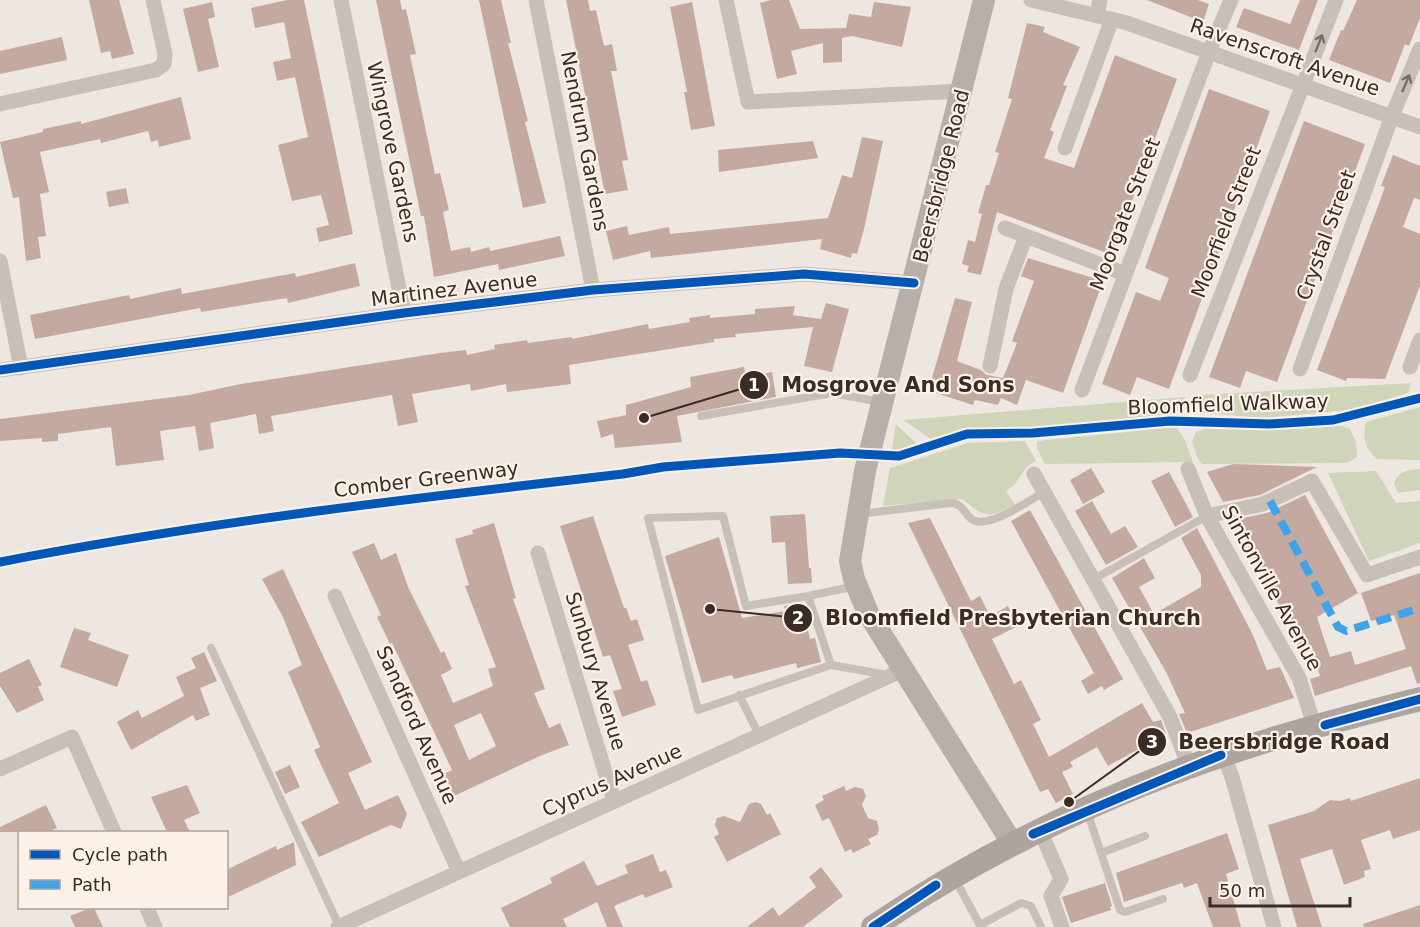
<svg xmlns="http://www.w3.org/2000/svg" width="1420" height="927" font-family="'DejaVu Sans',sans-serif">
	<rect width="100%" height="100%" fill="#eee7e1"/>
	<path fill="#d0d4b9" d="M1411 383 1408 393 1351 410 1263 418 1207 413 1203 412 1200 395Z
		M1185 397 1177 413C1134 418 1092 423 1049 426 1003 429 976 425 931 439L903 420Z
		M1420 407V460L1376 459C1365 447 1362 438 1366 422Z
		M896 424 917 444 912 449 891 455Z
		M1341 426 1350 429 1356 442 1357 457 1347 463 1202 464 1197 457 1192 441 1196 432 1204 429Z
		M1176 427 1184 438 1193 462 1045 464 1037 448V442L1046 440Z
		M1025 441 1036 461C1020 468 1022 482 1006 491L1015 505C986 519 987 518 962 499L883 506 890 468 968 443Z
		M1420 469V490L1398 493 1394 483C1399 471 1407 470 1420 469Z
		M1376 471 1396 503 1420 501V543L1369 561 1328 473Z"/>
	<path fill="#c4a9a1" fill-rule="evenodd" d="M89 0H119L134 54 112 59 110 51 101 53Z
		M287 0H304L353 234 319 242 316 228 329 225 321 195 292 201 278 145 308 137 295 77 277 81 273 62 291 58 284 22 255 28 251 8Z
		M376 0H400L402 10 406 9 416 54 410 55 435 174 440 173 449 210 443 212 451 251 470 247 471 252 489 247 490 251 560 236 565 256 499 270 498 264 434 277 424 216H421Z
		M479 0H501L511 43H508L528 121 525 122 546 203 523 208Z
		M566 0H588L590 11 596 10 604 46 612 44 617 71H611L628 160 622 161 628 190 605 194Z
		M771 0H789L800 29 846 28 849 14 871 17 874 2 911 7 902 47 852 36 842 38V62L823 63V43L791 51 797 74 777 79 760 3Z
		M1147 0H1198L1209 4 1203 22Z
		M1300 0H1318L1299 50 1236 27 1244 8 1290 24Z
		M1357 0H1420V18L1409 46 1405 44 1390 83 1329 60 1341 30 1343 31Z
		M212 2 215 17 208 19 219 67 198 72 183 9Z
		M692 2 715 126 691 130 684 92H687L670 7Z
		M1027 23 1045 27 1043 32 1080 47 1063 85 1067 86 1050 130 1054 132 1044 158 1074 168 1115 55 1177 79 1112 255 997 212 981 275 967 272 969 266 962 264 968 240 975 242 982 214 978 213 983 196 986 185H989L999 153 995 152 1012 99 1008 98Z
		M62 37 67 60 0 74V51Z
		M1209 89 1270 111 1169 389 1137 377 1130 395 1102 384 1136 292 1160 301 1169 278 1145 268Z
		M181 97 191 139 159 147 158 140 151 142 148 131 101 143 100 139 40 152 49 192 40 194 46 236 38 237 41 258 26 261 19 197 13 198 0 142 43 132V129L81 121V124Z
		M1304 121 1365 144 1277 382 1246 371 1240 388 1209 377Z
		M862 137 883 141 864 229 857 254 852 253 851 258 820 249 822 239 651 258 650 251 613 260 606 231 627 226 629 235 669 227 670 234 828 218 842 175 852 178Z
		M813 141 818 158 719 172 718 150Z
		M1393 155 1420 166V200L1414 198 1403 227 1420 234V286L1385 379 1347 378 1346 381 1317 370 1385 187 1381 186Z
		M126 188 129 203 109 207 106 192Z
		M1028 258 1103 281 1063 393 1026 380 1017 405 1001 398 998 405 975 400 973 405 933 392 936 380 932 378 955 298 972 302 957 361 981 370 987 375 1003 378 1017 343 1012 341 1034 281 1021 276Z
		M355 263 360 286 288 303 287 298 201 312 200 308 35 339 30 315 129 295 130 299 181 288 182 294 295 273 296 277Z
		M826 303 849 309 832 372 804 366 813 327 735 334 736 337 714 339V342L569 365 571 384 507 392 506 384 471 391 470 384 412 394 418 422 398 426 392 395 271 416 274 431 259 434 256 414 210 423 214 448 199 451 195 426 160 431 164 460 116 466 111 427 58 434V441L42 442V438L0 441V419L189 395 241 384 440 353 466 350 467 355 495 349 494 345 527 340 528 343 572 337V339L648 324 649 329 690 322 689 318 710 315V318L755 314V309L795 306 793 315 821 319Z
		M744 367 746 377 772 372 776 397 677 416 682 442 615 448 613 434 601 438 597 421 626 415V405L691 387 690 377Z
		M1233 464H1234L1317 467 1260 495 1223 502 1207 472Z
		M1091 468 1105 492 1083 504 1070 480Z
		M1169 472 1193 517 1175 527 1151 481Z
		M1305 495 1358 593 1317 617 1330 657 1351 651 1355 665 1406 649 1394 615 1371 621 1361 593 1420 573V683L1417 684 1411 666 1315 696 1310 679 1320 676 1312 647 1299 651 1293 631 1234 520 1267 513Z
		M1092 501 1111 534 1125 526 1138 547 1106 565 1075 511Z
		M1030 510 1123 679 1104 690 1102 686 1088 694 1081 681 1094 673 1011 521Z
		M805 514 809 568H811L812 583 788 584 785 542 772 543 770 516Z
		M593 516 624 608H626L631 621 637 619 644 640 628 645 641 682 647 680 656 705 622 717 613 691 622 689 610 655 603 657 560 526Z
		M930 518 971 601 980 596 990 616 1008 606 1018 626 992 639 1014 684 1021 680 1041 720 1033 724 1049 757 1142 703 1153 722 1161 720 1166 734 1108 766 1097 747 1070 762 1073 767 1062 772 1073 794 1056 803 1048 789 1040 792 908 523Z
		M494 523 516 598 513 599 545 689 534 693 549 728 560 723 569 745 542 755 454 796 444 774 452 770 392 643 390 644 377 617 381 615 352 552 374 543 381 560 396 553 408 587 441 653 444 651 452 669 441 675 453 703 493 686 488 669 496 667 465 586 469 585 455 539 473 534 472 530ZM481 713 496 746 469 760 454 725Z
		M1197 528 1252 633 1267 670 1280 667 1294 698 1187 733 1179 714 1185 713 1166 672 1112 578 1144 558 1155 578 1139 587 1154 614 1201 587V575L1181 538Z
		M719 537 742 618 785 611 784 606 802 603 810 639 815 638 821 662 797 668 796 663 734 679 732 675 702 683 665 556Z
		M283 569 372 762 348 773 365 810 398 795 407 814 401 829 391 825 319 857 301 822 339 803 314 750 320 747 288 672 302 665 283 617 262 579Z
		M74 628 91 633 88 640 129 655 117 687 60 667Z
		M204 652 217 681 200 688 210 715 196 721 193 715 131 750 117 722 138 710 142 718 184 696 176 677 196 668 191 658Z
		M29 659 42 685 38 687 44 700 17 713 0 686V673Z
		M290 765 300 787 285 794 275 772Z
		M1420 778V830L1393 839 1390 830 1361 840 1371 869 1364 871 1365 877 1344 885 1332 849 1300 859 1322 927H1297L1268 825 1314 811 1330 800 1340 801 1350 798 1351 801Z
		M187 785 200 813 184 820 190 832H167L151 797Z
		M844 786 846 791 855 787 863 789 866 796 862 805 868 818 877 821 879 830 877 835 868 839 871 844 853 853 851 849 845 852 829 818 822 821 815 805 824 800 822 796Z
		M756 802 761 804 767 815 770 813 781 834 727 862 714 837 719 834 715 825 717 818 724 816 740 822 749 804Z
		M46 805 57 828 47 832H0V827Z
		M1227 833 1239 869 1226 874 1241 927H1213L1197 883 1184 888 1182 883 1124 902 1116 873Z
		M294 842 296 865 226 898V870L276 846 277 850Z
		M653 854 660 872 666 870 673 887 645 898 643 894 614 906 623 927H607L597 902 563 919 567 927H510L501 908 552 883 550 878 584 861 597 886 628 873 625 865Z
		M821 867 843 896 803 927H747L773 907 779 916 816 887 809 877Z
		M1105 883 1112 906 1110 907 1111 910 1071 923 1062 897Z
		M1420 905V927H1364L1363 924Z
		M90 908H94L103 927H75L70 916Z"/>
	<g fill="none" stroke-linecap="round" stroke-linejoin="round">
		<path stroke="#c8bfb9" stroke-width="8" d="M701 416 832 393 881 402
			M859 514 951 503C964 504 964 515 973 520 989 529 1030 500 1044 492
			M723 516 746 606 808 596 831 665 698 710 648 518Z
			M1092 580 1207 516
			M808 596 856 586
			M211 648 339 926
			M831 665 888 675
			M739 695 760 737
			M1087 811 1120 910 1125 912 1163 899
			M1101 853 1145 836
			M955 879 980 925 1021 903 1031 906 1041 927"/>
		<path stroke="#c8bfb9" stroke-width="15" d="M341 0 404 313
			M536 0 593 290
			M726 0 748 102 962 91
			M1031 0 1127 23 1420 127
			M1097 15 1100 0
			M0 104 156 70 164 64 165 54 153 0
			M1065 148 1112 19
			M1005 228 1125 274
			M0 261 21 368
			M990 366 1006 289 1026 236
			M1410 367 1420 340
			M1300 369 1392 116 1420 49
			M0 370 404 313 593 290 804 274 914 283
			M1190 375 1336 0
			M1082 390 1209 52 1231 0
			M1188 469 1207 516 1299 678 1315 728
			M1034 474 1170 717 1189 767
			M1207 516 1263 504 1312 481 1367 575 1420 557
			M538 553 614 801
			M335 596 459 872
			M1223 754 1232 777 1274 927
			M0 769 72 737 114 832
			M1040 830 1061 879 1051 896 1062 927
			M147 908 155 927
			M338 927 903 670"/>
		<path stroke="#b8afaa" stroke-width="22" d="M984 0 865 471 850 561 854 579 868 613 1012 843"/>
		<path stroke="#ada49f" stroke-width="24" d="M873 927C981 854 1099 797 1223 755 1287 733 1354 716 1420 699"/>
		<path stroke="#3fa3eb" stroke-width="8" stroke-dasharray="15 8" stroke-linecap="butt" d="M1270 501 1338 627 1346 631 1420 608"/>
		<defs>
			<path id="cycleway" d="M0 370 404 313 593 290 804 274 914 283
				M0 562C206 522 414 498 623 474L663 467 840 453 899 456 967 434 1033 433 1170 421 1269 424 1333 420 1420 398
				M1325 725 1420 699
				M1033 834 1221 755
				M873 927 936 885"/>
		</defs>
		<use href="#cycleway" stroke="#fbf1e8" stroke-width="13"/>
		<use href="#cycleway" stroke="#0057b8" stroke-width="9"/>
	</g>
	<defs><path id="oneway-shaft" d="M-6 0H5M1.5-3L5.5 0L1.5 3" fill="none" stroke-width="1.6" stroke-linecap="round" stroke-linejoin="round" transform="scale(1.5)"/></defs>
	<g stroke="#796e69">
		<use href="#oneway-shaft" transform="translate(1319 43) rotate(-68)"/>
		<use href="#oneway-shaft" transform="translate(1406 83) rotate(-67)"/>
	</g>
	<g text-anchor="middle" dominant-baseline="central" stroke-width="4.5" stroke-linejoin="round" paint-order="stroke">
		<g font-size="20" fill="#392c27" stroke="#fbf1e8">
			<text transform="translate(1285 57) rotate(19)">Ravenscroft Avenue</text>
			<text transform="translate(585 141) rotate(79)">Nendrum Gardens</text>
			<text transform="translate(393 152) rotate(78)">Wingrove Gardens</text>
			<text transform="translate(941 176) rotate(-76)">Beersbridge Road</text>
			<text transform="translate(1125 214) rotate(-69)">Moorgate Street</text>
			<text transform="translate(1226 222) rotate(-69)">Moorfield Street</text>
			<text transform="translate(1326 235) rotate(-70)">Crystal Street</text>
			<text transform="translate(454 289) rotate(-7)">Martinez Avenue</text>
			<text transform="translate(1228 404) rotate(-2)">Bloomfield Walkway</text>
			<text transform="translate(426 479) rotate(-7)">Comber Greenway</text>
			<text transform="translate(1272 588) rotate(61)">Sintonville Avenue</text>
			<text transform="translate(596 671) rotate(73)">Sunbury Avenue</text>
			<text transform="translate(417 725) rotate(66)">Sandford Avenue</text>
			<text transform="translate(612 780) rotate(-24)">Cyprus Avenue</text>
		</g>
	</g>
	<path fill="none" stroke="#392c27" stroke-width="2" d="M644 418L754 385M710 609L798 618M1069 802L1152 742"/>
	<g fill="#392c27" stroke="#fbf1e8" stroke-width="2">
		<circle cx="644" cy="418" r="6"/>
		<circle cx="710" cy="609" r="6"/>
		<circle cx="1069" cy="802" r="6"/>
		<circle cx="754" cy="385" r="15"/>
		<circle cx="798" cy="618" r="15"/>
		<circle cx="1152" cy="742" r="15"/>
	</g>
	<g font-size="18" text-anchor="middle" font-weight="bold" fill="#fff">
		<text x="754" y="391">1</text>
		<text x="798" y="624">2</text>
		<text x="1152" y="748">3</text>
	</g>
	<g font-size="21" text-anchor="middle" font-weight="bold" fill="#392c27" stroke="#fbf1e8" stroke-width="4.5" stroke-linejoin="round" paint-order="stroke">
		<text x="898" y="392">Mosgrove And Sons</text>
		<text x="1013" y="625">Bloomfield Presbyterian Church</text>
		<text x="1284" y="749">Beersbridge Road</text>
	</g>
	<rect x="18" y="831" width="210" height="78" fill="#fbf1e8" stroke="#ada29b" stroke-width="1.5"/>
	<rect x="30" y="850" width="30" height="9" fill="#0057b8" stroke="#ada29b" stroke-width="1.5"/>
	<text x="72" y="861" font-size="18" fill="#392c27">Cycle path</text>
	<rect x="30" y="880" width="30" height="9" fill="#3fa3eb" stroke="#ada29b" stroke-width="1.5"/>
	<text x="72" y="891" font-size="18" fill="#392c27">Path</text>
	<path d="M1210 897v9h140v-9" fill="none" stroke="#392c27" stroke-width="3"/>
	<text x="1219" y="897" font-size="18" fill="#392c27" stroke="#fbf1e8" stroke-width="4.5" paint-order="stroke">50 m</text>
</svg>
